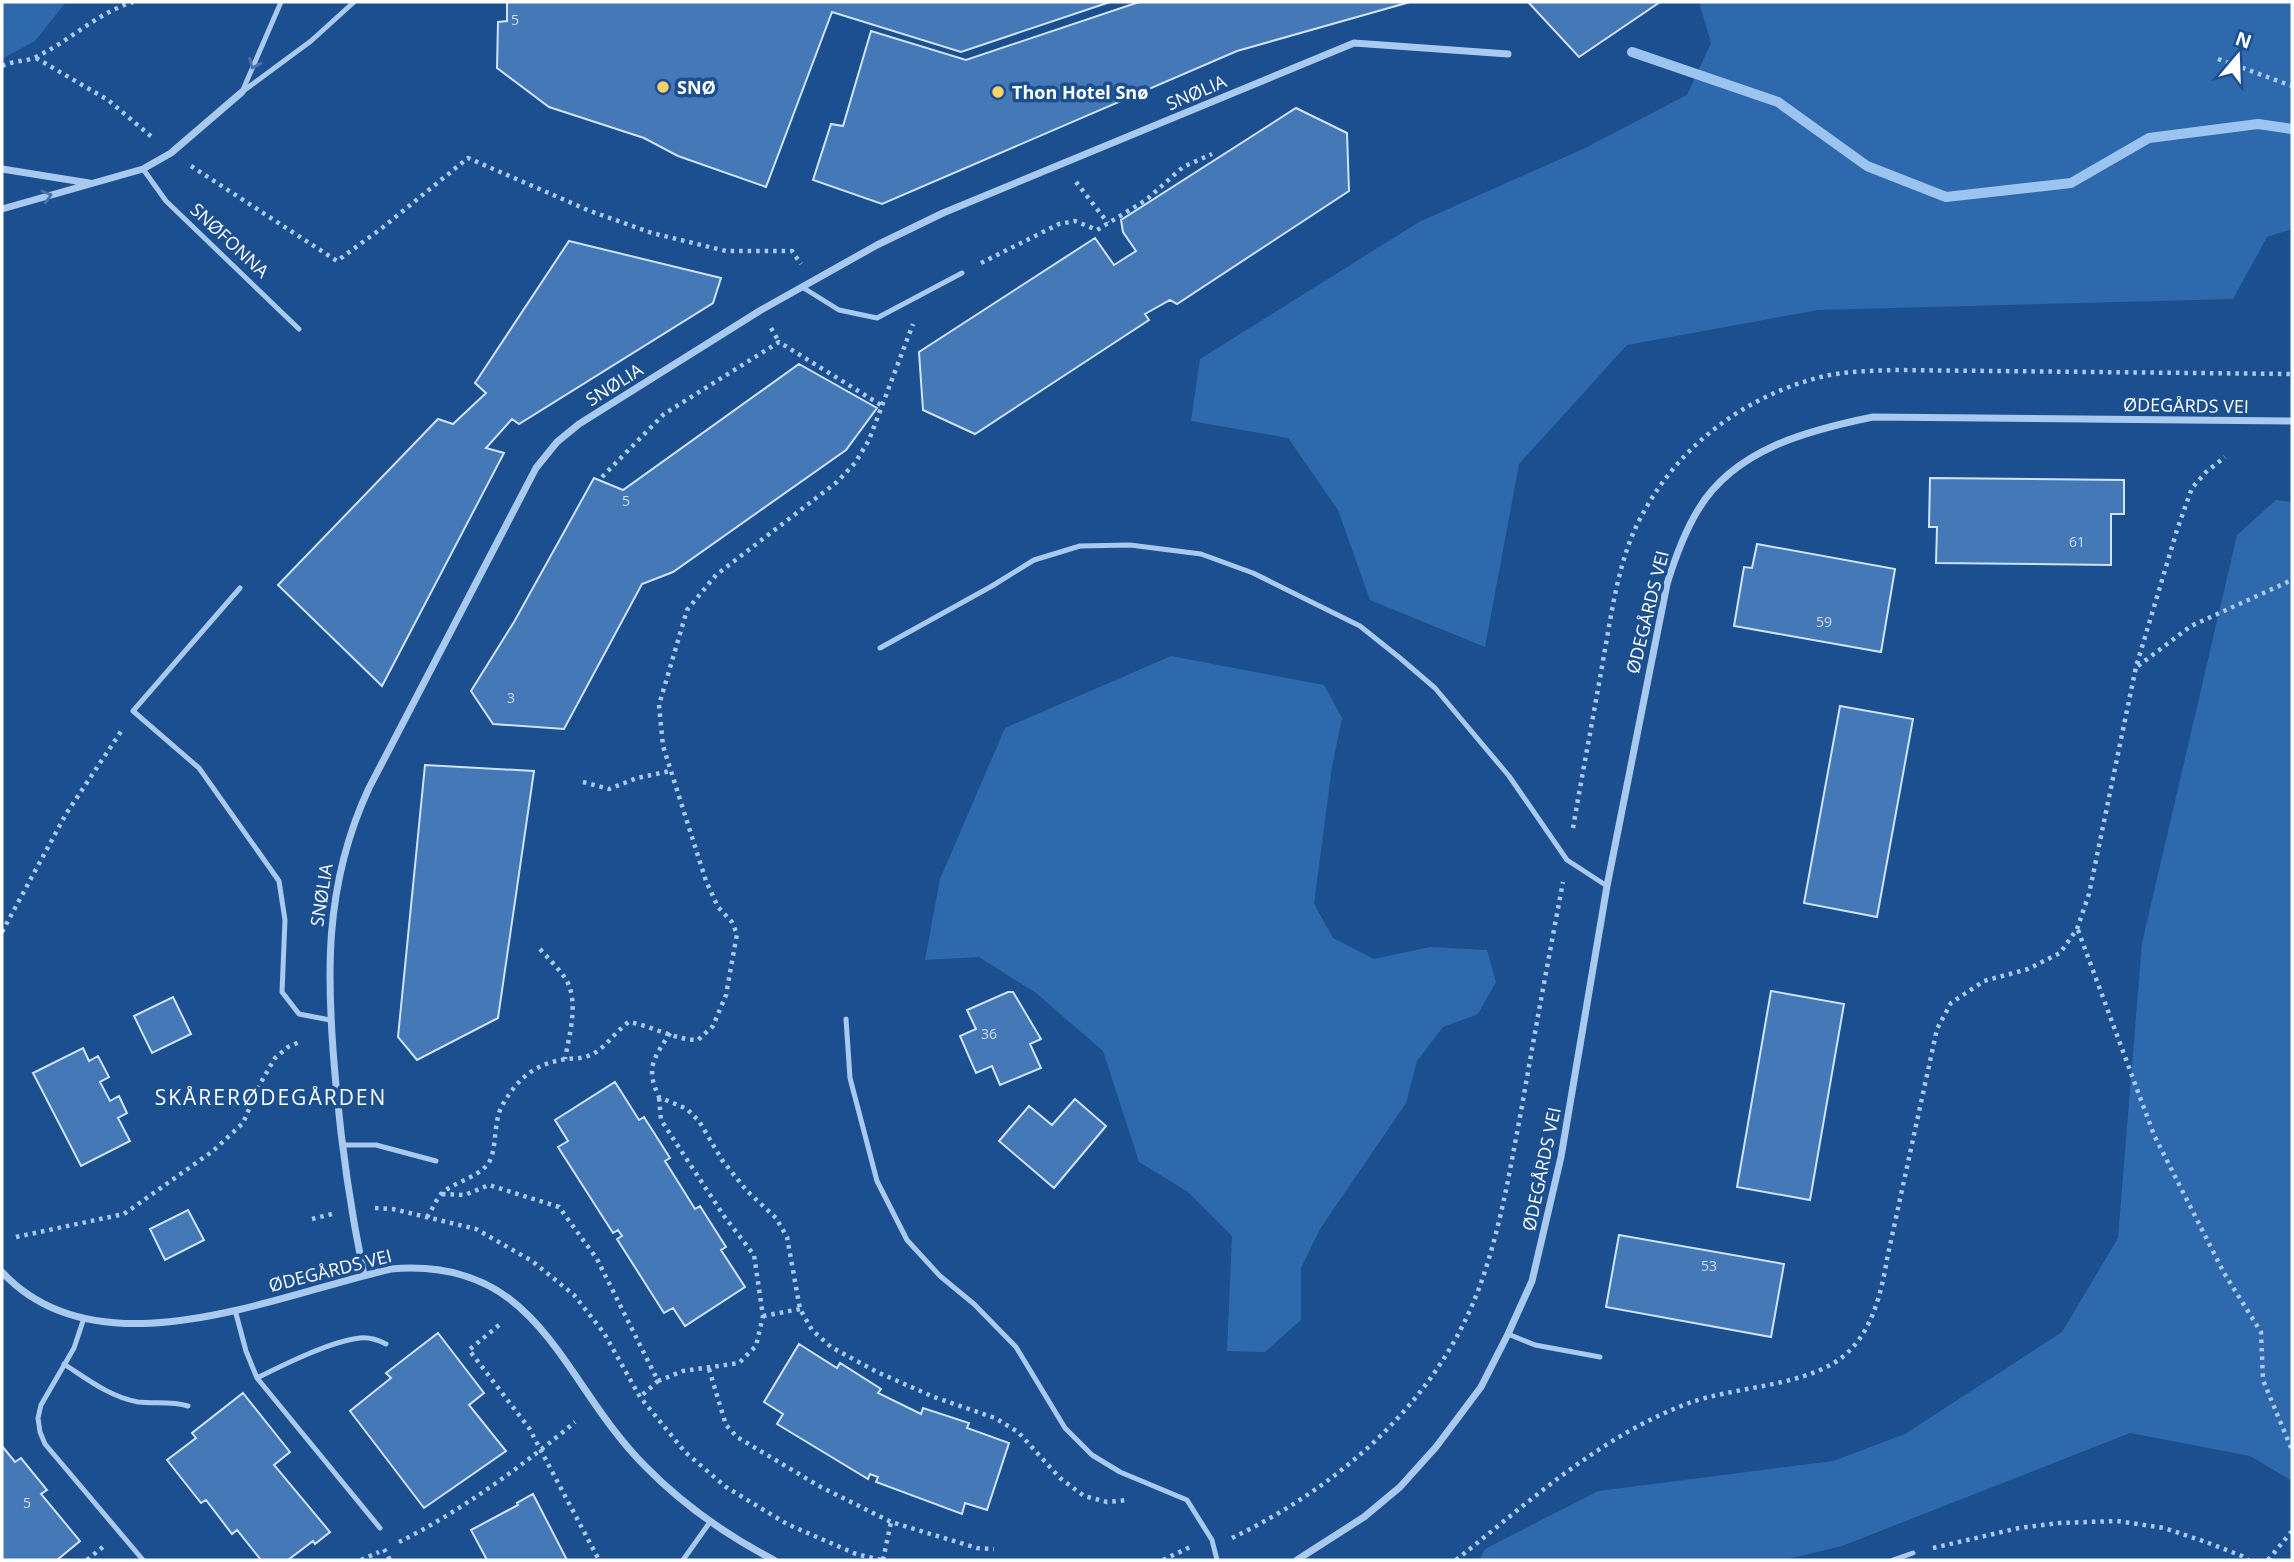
<svg xmlns="http://www.w3.org/2000/svg" width="2294" height="1562" font-family="'Open Sans',sans-serif">
	<rect width="100%" height="100%" fill="#1b4f8f"/>
	<path fill="#2e69ad" d="M2 2H66L35 41 2 59Z
		M1699 2H2292V229L2267 237 2233 299 1818 310 1627 345 1519 464 1485 647 1370 600 1338 510 1288 438 1191 421 1200 359 1419 222 1583 149 1687 95 1711 43Z
		M2276 500 2292 502V1481L2250 1456 2130 1433 1842 1546 1784 1560H1479L1485 1549 1598 1491 1833 1461 1905 1434 2062 1332 2118 1238 2142 943 2237 535Z
		M1171 656 1324 685 1342 718 1332 767 1314 904 1333 938 1374 959 1430 947 1487 950 1496 982 1478 1014 1443 1027 1417 1061 1406 1103 1320 1229 1301 1268V1320L1265 1352 1227 1351 1232 1236 1188 1192 1139 1162 1103 1051 1036 993 979 957 925 960 940 879 1005 728Z"/>
	<g fill="none" stroke-linecap="round" stroke-linejoin="round">
		<path stroke="#9cc4f0" stroke-width="10" d="M1632 52 1778 102 1867 166 1946 197 2071 183 2149 138 2258 124 2292 129"/>
	</g>
	<path fill="#4478b7" stroke="#cfe3fa" stroke-width="2" d="M507 2H1110L961 52 832 12 766 187 678 156 644 138 549 107 497 68 498 22 507 21Z
		M1139 2H1410L1237 51 882 204 813 180 831 124 843 126 871 31 966 60Z
		M1528 2H1660L1579 57Z
		M1296 108 1347 133 1349 191 1177 304 1170 300 1145 314 1149 320 975 434 923 410 919 352 1095 238 1114 265 1136 251 1123 232 1121 220Z
		M569 241 721 278 713 303 519 424 512 419 486 448 504 453 382 686 278 585 438 419 453 424 486 393 475 383Z
		M799 364 877 408 846 450 673 572 642 584 564 729 493 724 471 691 514 622 594 478 623 490Z
		M1930 478 2124 480V514H2111V565L1936 563 1937 527H1929Z
		M1757 544 1895 569 1881 652 1734 626 1744 567 1752 568Z
		M1840 706 1913 719 1877 917 1804 903Z
		M425 765 534 771 498 1018 417 1060 398 1037Z
		M1771 991 1844 1004 1810 1200 1737 1187Z
		M1008 992H1013L1041 1039 1030 1044 1041 1068 1000 1085 992 1066 976 1073 960 1036 976 1029 967 1010Z
		M173 997 191 1034 152 1053 134 1016Z
		M83 1048 89 1061 98 1056 109 1077 100 1082 110 1101 119 1096 127 1113 118 1118 130 1141 81 1166 33 1073Z
		M615 1082 639 1120 644 1117 670 1158 665 1161 695 1209 700 1206 726 1247 721 1250 745 1287 685 1326 673 1308 664 1313 617 1239 622 1236 618 1230 613 1233 558 1147 568 1141 555 1120Z
		M1075 1099 1106 1126 1054 1188 999 1141 1029 1106 1052 1125Z
		M188 1210 204 1240 165 1260 150 1229Z
		M1619 1235 1784 1264 1771 1337 1606 1307Z
		M438 1333 484 1393 469 1405 506 1451 424 1508 350 1411 391 1378 386 1373Z
		M799 1344 837 1368 840 1363 881 1389 878 1393 921 1414 923 1408 969 1423 967 1428 1009 1443 987 1510 965 1503 962 1514 876 1482 878 1477 870 1474 868 1479 777 1424 783 1414 764 1402Z
		M243 1393 290 1452 274 1465 330 1532 315 1544 313 1541 288 1560H261L237 1530 232 1534 206 1500 201 1503 167 1460 196 1438 192 1433Z
		M2 1446 15 1462 21 1458 47 1490 41 1494 80 1541 57 1560H2Z
		M533 1494 567 1560H487L471 1530 518 1505 517 1503Z"/>
	<g fill="none" stroke-linecap="round" stroke-linejoin="round">
		<path stroke="#a9c9ee" stroke-width="4.5" stroke-dasharray="3.5 5" stroke-linecap="butt" d="M36 58 108 100 153 138
			M2218 59 2292 86
			M2 66C14 60 27 62 38 56 71 40 97 13 133 2
			M191 166 337 261 382 228 468 158 590 211 652 233 726 251H792L801 264
			M1076 182 1108 223
			M981 263 1059 224 1075 221 1097 230 1146 200 1183 167 1212 154
			M771 328 779 342
			M602 477 664 414 779 342 881 405
			M2138 666 2191 626 2292 580
			M583 782 609 789 637 778 670 771
			M1573 828C1583 770 1594 713 1604 655 1611 616 1617 573 1632 536 1666 456 1737 398 1821 377 1845 371 1870 371 1895 370L2292 374
			M2078 930 2154 1135 2224 1273 2261 1332 2263 1380 2292 1450
			M2 932 66 814 122 730
			M540 949C549 959 558 968 565 978 580 1000 569 1036 565 1059
			M670 1033C654 1058 645 1068 659 1097L687 1109 699 1121 722 1160 747 1191 776 1218 787 1237 800 1309 812 1330 831 1347 877 1372 934 1397 995 1418 1018 1432 1060 1478 1084 1496 1107 1502 1128 1500
			M442 1194 465 1195 489 1185 559 1207 597 1259 658 1381 640 1397
			M375 1208 393 1209 476 1229 532 1261 574 1295 604 1333 640 1397 685 1452 726 1487 787 1524 856 1554 881 1560
			M427 1217C432 1210 436 1200 441 1194 454 1182 476 1178 487 1165 498 1153 492 1122 503 1104 519 1077 535 1064 566 1059 573 1058 581 1059 588 1056 605 1050 614 1032 629 1022 652 1026 675 1040 698 1040L713 1026 726 995 737 934 732 922 718 907 706 881 663 746 659 705 687 610 716 575 837 482 855 463 869 440 913 324
			M312 1219 332 1214
			M16 1237 124 1214 213 1151 243 1123 260 1084 275 1058 288 1047 302 1041
			M763 1316 800 1309
			M499 1325 469 1350 529 1428 599 1560
			M709 1369 726 1425 737 1437 819 1486 891 1522 977 1548 994 1549
			M658 1381 683 1371 739 1363 756 1346 763 1316 754 1255 724 1216 661 1120 659 1097
			M1232 1538C1344 1484 1443 1396 1483 1277 1502 1221 1511 1164 1522 1106 1535 1031 1549 956 1563 882
			M399 1542C458 1513 524 1465 575 1422
			M1933 1548 2019 1528 2059 1523 2117 1521 2164 1528 2206 1542 2242 1556 2248 1560
			M384 1549 390 1560
			M87 1560 104 1546
			M361 1560 379 1552
			M883 1560 891 1522
			M1163 1560 1190 1547
			M1456 1560C1529 1502 1600 1436 1689 1403 1733 1387 1797 1387 1837 1361 1870 1339 1881 1296 1887 1259L1937 1029 1951 1003 1984 981 2028 969 2060 953 2077 929 2089 894 2136 667 2177 530 2192 488 2206 472 2225 457
			M2268 1560 2292 1531"/>
		<path stroke="#a9c9ee" stroke-width="5" d="M281 2 242 92 311 41 354 2
			M143 169 166 201 299 329
			M802 287 839 310 877 318 962 273
			M240 588 133 711 199 768 279 881 285 920 282 992 299 1014 330 1020
			M880 648 992 586 1034 560 1080 546 1130 545 1201 554 1253 573 1360 626 1400 658 1435 688 1509 776 1567 860 1607 886
			M846 1019 850 1078 877 1181 907 1240 940 1276 974 1304 1016 1347 1065 1428 1092 1455 1120 1472 1187 1500 1212 1540 1217 1560
			M342 1145H376L436 1161
			M235 1310 246 1351 257 1378 380 1528
			M84 1318 74 1348 41 1405 38 1418 40 1432 45 1444 143 1560
			M1508 1334 1535 1345 1600 1357
			M64 1364C87 1379 110 1397 138 1402 154 1404 172 1401 188 1406
			M257 1378C283 1365 331 1341 360 1338 369 1337 378 1340 386 1344
			M683 1560 710 1522
			M1893 1560 1913 1553"/>
		<path stroke="#a9c9ee" stroke-width="7" d="M2 169 89 183
			M2 209 143 169 171 153 242 92
			M2 1272C98 1376 276 1295 391 1269 541 1256 560 1381 645 1466 683 1505 726 1535 774 1560
			M364 1275C351 1212 342 1150 336 1085 326 980 323 886 369 788L536 468 557 442 579 424 761 310 877 245 943 213 1354 43 1508 54
			M1297 1560 1364 1517 1400 1487 1436 1447 1481 1387 1508 1334 1532 1281 1561 1157 1607 886 1667 584C1675 558 1684 533 1698 510 1734 449 1809 430 1873 417L2292 421"/>
	</g>
	<defs><path id="oneway-chevron" d="M-2-3.5L2.5 0L-2 3.5" fill="none" stroke-width="1.6" stroke-linecap="round" stroke-linejoin="round" transform="scale(1.75)"/></defs>
	<g stroke="#4674ac">
		<use href="#oneway-chevron" transform="translate(254 64) rotate(113)"/>
		<use href="#oneway-chevron" transform="translate(47 196) rotate(-16)"/>
	</g>
	<g fill="#ffd166" stroke="#1b4f8f" stroke-width="2.5">
		<circle cx="663" cy="87" r="7"/>
		<circle cx="998" cy="92" r="7"/>
	</g>
	<g text-anchor="middle" dominant-baseline="central" stroke-width="7" stroke-linejoin="round" paint-order="stroke">
		<g font-size="14" fill="#d0dded">
			<text x="515" y="19">5</text>
			<text x="626" y="500">5</text>
			<text x="2077" y="541">61</text>
			<text x="1824" y="621">59</text>
			<text x="511" y="697">3</text>
			<text x="989" y="1033">36</text>
			<text x="1709" y="1265">53</text>
			<text x="27" y="1502">5</text>
		</g>
		<g font-size="18" font-weight="bold" fill="#fff" stroke="#1b4f8f" text-anchor="start">
			<text x="677" y="87">SNØ</text>
			<text x="1012" y="92">Thon Hotel Snø</text>
		</g>
		<g font-size="18" fill="#fff" stroke="#1b4f8f">
			<text transform="translate(1196 92) rotate(-23)">SNØLIA</text>
			<text transform="translate(230 240) rotate(43)">SNØFONNA</text>
			<text transform="translate(614 384) rotate(-32)">SNØLIA</text>
			<text transform="translate(2186 405) rotate(1)">ØDEGÅRDS VEI</text>
			<text transform="translate(1647 612) rotate(-76)">ØDEGÅRDS VEI</text>
			<text transform="translate(321 895) rotate(-81)">SNØLIA</text>
			<text transform="translate(1541 1169) rotate(-78)">ØDEGÅRDS VEI</text>
			<text transform="translate(330 1270) rotate(-14)">ØDEGÅRDS VEI</text>
		</g>
		<g font-size="21" letter-spacing="2" fill="#fff" stroke="#1b4f8f">
			<text x="271" y="1097">SKÅRERØDEGÅRDEN</text>
		</g>
	</g>
	<rect width="2294" height="1562" fill="none" stroke="#ffffff" stroke-width="7"/>
	<g transform="translate(2238 56) rotate(19)" stroke="#1b4f8f" stroke-width="5" paint-order="stroke">
	<path d="M0-5L12 26L0 18L-12 26Z" fill="#ffffff"/>
	<text y="-10" font-size="19" font-weight="bold" text-anchor="middle" fill="#ffffff">N</text>
	</g>
</svg>
